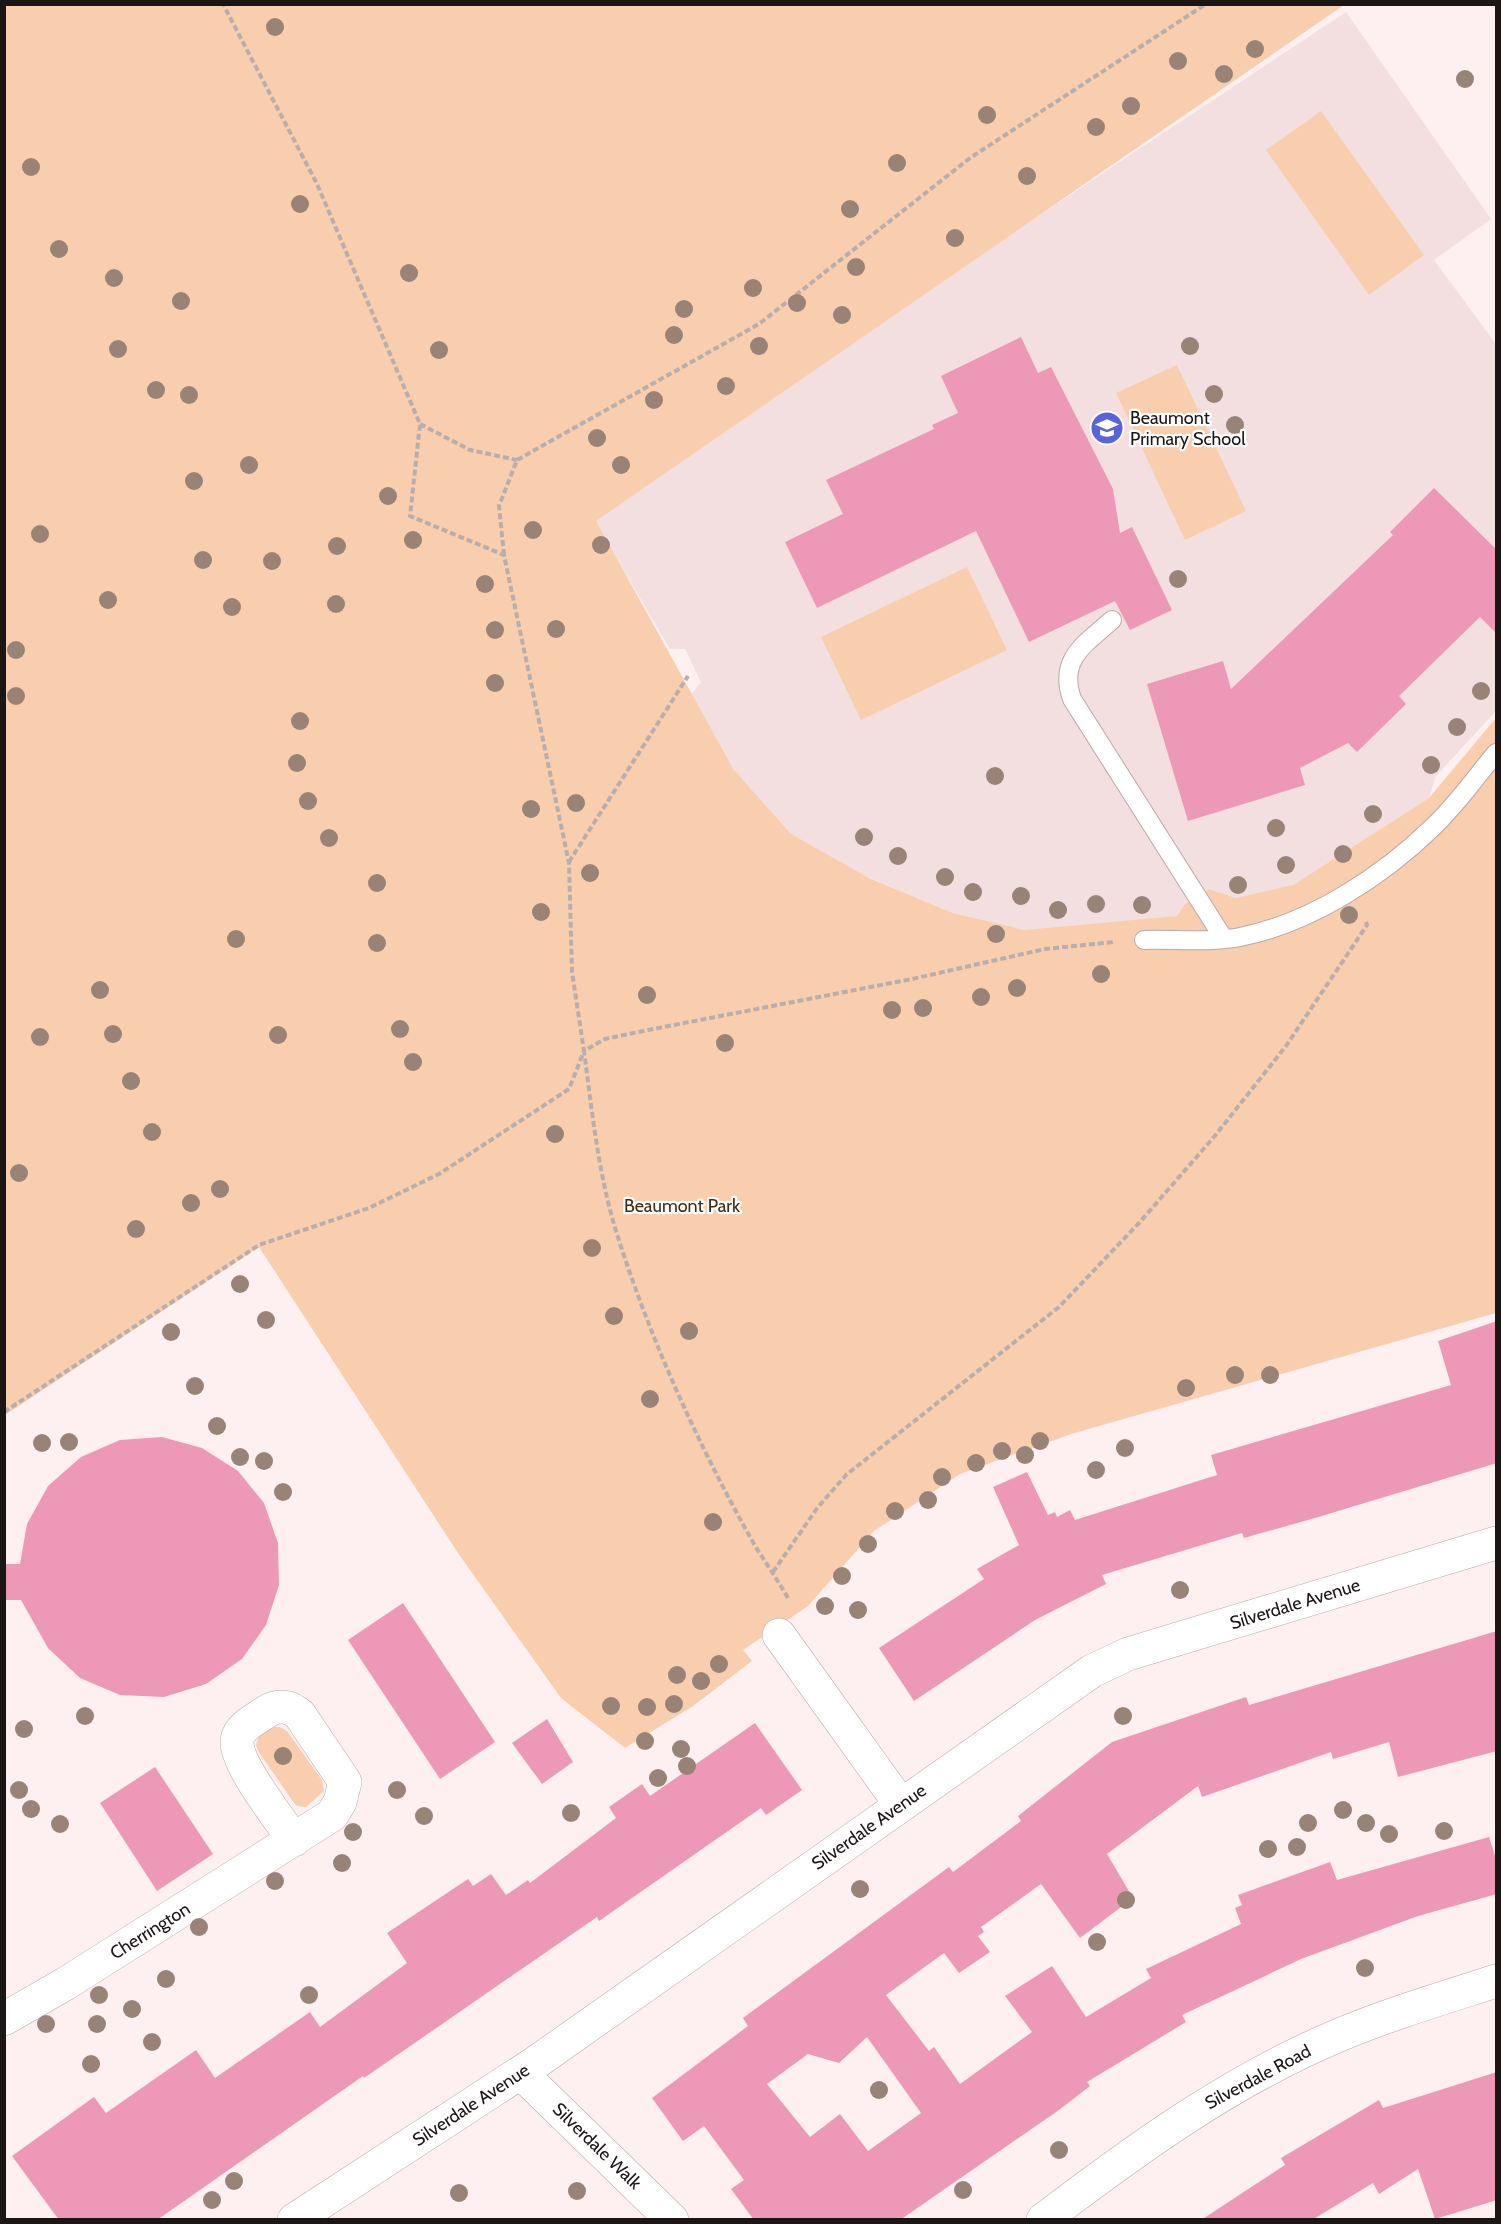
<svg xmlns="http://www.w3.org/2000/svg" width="1501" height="2224" font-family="Cabin,sans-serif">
	<rect width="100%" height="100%" fill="#fef0f0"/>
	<path fill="#f3dfdf" d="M1346 12 1491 219 1434 260 1496 344V711L1436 776 1429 798 1293 885 1262 896 1236 898 1209 889 1185 904 1177 916 1079 929 1025 930 953 913 851 870 780 828 747 792 691 695 701 682 685 649H670L590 513Z"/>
	<path fill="#f8ceaf" d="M5 5H1344L596 521 734 770 791 834 869 878 953 913 1025 930 1177 916 1185 904 1209 889 1236 898 1293 885 1429 798 1496 718V1313L1071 1434 960 1474 874 1531 808 1606 743 1650 752 1661 693 1706 625 1748 561 1698 458 1553 259 1247 5 1415Z
		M1321 111 1424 255 1369 295 1266 150Z
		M1177 365 1246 511 1185 540 1116 393Z
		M967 567 1007 650 861 720 821 637Z
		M272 1727H280L287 1731 322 1780 324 1791 306 1807 297 1806 292 1800 258 1751 256 1744 259 1736Z"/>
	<path fill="#ed98b7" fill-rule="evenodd" d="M1021 337 1038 373 1051 367 1113 489 1120 533 1132 527 1172 610 1130 630 1115 601 1029 642 976 531 817 608 785 542 843 514 826 480 934 429 932 425 958 413 941 376Z
		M1434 488 1497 550V634L1480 617 1399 696 1406 704 1357 752 1348 743 1300 768 1305 785 1188 821 1147 684 1223 661 1231 689 1393 535 1390 532Z
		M1497 1321V1463L1315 1518 1244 1538 1242 1533 1102 1575 1106 1584 1035 1620 914 1701 879 1648 984 1579 977 1569 1019 1545 993 1487 1027 1472 1048 1515 1055 1512 1057 1517 1070 1510 1075 1520 1217 1475 1211 1455 1451 1385 1438 1341Z
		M162 1437 202 1448 238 1471 264 1503 278 1543 279 1585 266 1625 242 1659 206 1684 164 1697 120 1695 80 1678 48 1648 21 1600H4V1564H20L27 1524 48 1486 81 1457 120 1440Z
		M403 1603 495 1742 440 1779 348 1640Z
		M1497 1631V1751L1398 1777 1389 1742 1333 1759 1331 1752 1202 1797 1198 1786 1107 1854 1133 1898 1080 1938 1041 1884 981 1927 984 1932 978 1936 990 1952 959 1973 944 1953 886 1995 929 2051 934 2047 960 2084 1032 2032 1005 1996 1052 1966 1086 2017 1151 1978 1146 1969 1241 1924 1235 1908 1242 1905 1238 1895 1330 1862 1337 1880 1489 1837 1497 1862V1894L1418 1916 1301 1959 1182 2015 1186 2022 1087 2082 1090 2086 1059 2110 900 2220H754L731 2189 744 2180 704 2126 683 2141 652 2098 748 2026 743 2018 949 1867 953 1872 1021 1821 1018 1816 1112 1742 1246 1697 1249 1705ZM867 2037 921 2113 868 2151 840 2114 810 2137 767 2084 808 2054 839 2063Z
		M547 1719 573 1762 542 1784 512 1743Z
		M755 1723 802 1790 766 1815 761 1808 599 1921 597 1917 364 2078 363 2076 157 2220H59L12 2156 94 2097 106 2113 196 2050 215 2078 310 2012 320 2027 407 1963 387 1933 468 1879 473 1886 491 1874 506 1895 528 1880 530 1883 616 1818 609 1807 642 1784 650 1796Z
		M155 1767 213 1854 157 1891 100 1803Z
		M1497 2072V2200L1435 2219 1418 2169 1379 2194 1373 2183 1312 2220H1201L1285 2165 1281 2158 1379 2100 1383 2108Z"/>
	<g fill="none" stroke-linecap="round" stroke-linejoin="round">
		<defs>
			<path id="lane" d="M1112 620C1085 644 1058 659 1072 699L1224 939
				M1144 940C1175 939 1209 943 1240 937 1311 923 1383 876 1434 826 1457 804 1476 777 1496 753"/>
			<path id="street" d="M779 1635 901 1805
				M4 2019 65 1984 332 1815 340 1802 345 1782 300 1715C290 1706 278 1704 266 1712 256 1719 239 1727 237 1740 235 1764 280 1819 294 1840
				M521 2073 672 2220
				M294 2220 535 2063 1092 1671 1128 1654 1496 1543
				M1043 2220C1135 2150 1230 2081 1337 2036 1389 2014 1443 1998 1496 1981"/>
		</defs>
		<use href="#lane" stroke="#b9a8a9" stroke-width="20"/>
		<use href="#street" stroke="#b9a8a9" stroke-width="34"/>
		<path stroke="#b9aeae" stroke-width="4" stroke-dasharray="6 3" stroke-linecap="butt" d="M420 424 470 450 517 460
			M504 555 499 506 517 460 759 324 970 158 1206 4
			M569 862 688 676
			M4 1412 259 1245 369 1208 439 1174 569 1089 584 1051 572 972 569 863 504 555 410 516 420 424 317 184 223 4
			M773 1572 818 1507 846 1475 1059 1307 1139 1223 1214 1137 1286 1046 1367 925 1365 919
			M788 1598C777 1579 765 1562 754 1544 698 1445 650 1339 616 1231 598 1172 592 1111 584 1051L605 1039 648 1030 912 979 1045 949 1114 942"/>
		<use href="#lane" stroke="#fff" stroke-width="18"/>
		<use href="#street" stroke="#fff" stroke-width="33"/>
	</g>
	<g fill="#998376">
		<circle cx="275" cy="27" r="9"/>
		<circle cx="1255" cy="49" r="9"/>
		<circle cx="1178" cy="61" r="9"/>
		<circle cx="1224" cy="74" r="9"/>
		<circle cx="1465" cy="79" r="9"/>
		<circle cx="1131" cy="106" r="9"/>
		<circle cx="987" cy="115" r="9"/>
		<circle cx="1096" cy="127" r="9"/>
		<circle cx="897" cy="163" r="9"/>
		<circle cx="31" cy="167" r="9"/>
		<circle cx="1027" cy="176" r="9"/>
		<circle cx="300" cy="204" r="9"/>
		<circle cx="850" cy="209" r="9"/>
		<circle cx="955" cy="238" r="9"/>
		<circle cx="59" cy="249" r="9"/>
		<circle cx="856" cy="267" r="9"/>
		<circle cx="409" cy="273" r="9"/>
		<circle cx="114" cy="278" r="9"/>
		<circle cx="753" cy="288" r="9"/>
		<circle cx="181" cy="301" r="9"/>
		<circle cx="797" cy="303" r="9"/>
		<circle cx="684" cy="309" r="9"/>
		<circle cx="842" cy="315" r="9"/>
		<circle cx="674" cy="335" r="9"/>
		<circle cx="759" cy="346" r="9"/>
		<circle cx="1190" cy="346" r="9"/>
		<circle cx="118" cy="349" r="9"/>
		<circle cx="439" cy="350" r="9"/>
		<circle cx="726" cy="386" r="9"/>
		<circle cx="156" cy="390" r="9"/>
		<circle cx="1214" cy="394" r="9"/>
		<circle cx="189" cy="395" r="9"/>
		<circle cx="654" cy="400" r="9"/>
		<circle cx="1235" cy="425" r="9"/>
		<circle cx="597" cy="438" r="9"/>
		<circle cx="249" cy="465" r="9"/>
		<circle cx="621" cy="465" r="9"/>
		<circle cx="194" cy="481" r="9"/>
		<circle cx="388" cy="496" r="9"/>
		<circle cx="533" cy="530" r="9"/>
		<circle cx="40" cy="534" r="9"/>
		<circle cx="413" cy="540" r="9"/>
		<circle cx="601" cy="545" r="9"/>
		<circle cx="337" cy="546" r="9"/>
		<circle cx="203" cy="560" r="9"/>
		<circle cx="272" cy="561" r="9"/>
		<circle cx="1178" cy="579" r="9"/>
		<circle cx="485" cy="584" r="9"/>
		<circle cx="108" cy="600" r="9"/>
		<circle cx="336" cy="604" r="9"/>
		<circle cx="232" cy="607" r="9"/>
		<circle cx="556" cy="629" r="9"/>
		<circle cx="495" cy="630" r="9"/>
		<circle cx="16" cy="650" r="9"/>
		<circle cx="495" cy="683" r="9"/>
		<circle cx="1481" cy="691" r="9"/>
		<circle cx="16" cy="696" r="9"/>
		<circle cx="300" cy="721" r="9"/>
		<circle cx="1457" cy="727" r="9"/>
		<circle cx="297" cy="763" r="9"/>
		<circle cx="1431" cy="765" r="9"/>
		<circle cx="995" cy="776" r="9"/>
		<circle cx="308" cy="801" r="9"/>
		<circle cx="576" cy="803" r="9"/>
		<circle cx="531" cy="809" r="9"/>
		<circle cx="1373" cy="814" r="9"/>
		<circle cx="1276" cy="828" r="9"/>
		<circle cx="864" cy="837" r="9"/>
		<circle cx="329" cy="838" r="9"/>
		<circle cx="1343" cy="854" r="9"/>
		<circle cx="898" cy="856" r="9"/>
		<circle cx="1286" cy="865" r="9"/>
		<circle cx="590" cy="873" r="9"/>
		<circle cx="945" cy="877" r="9"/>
		<circle cx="377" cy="883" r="9"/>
		<circle cx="1238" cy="885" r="9"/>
		<circle cx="973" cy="892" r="9"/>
		<circle cx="1021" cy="896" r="9"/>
		<circle cx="1096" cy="904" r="9"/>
		<circle cx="1142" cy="905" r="9"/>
		<circle cx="1058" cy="910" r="9"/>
		<circle cx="541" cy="912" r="9"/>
		<circle cx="1349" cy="915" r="9"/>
		<circle cx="996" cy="934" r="9"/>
		<circle cx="236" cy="939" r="9"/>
		<circle cx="377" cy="943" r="9"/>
		<circle cx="1101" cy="974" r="9"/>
		<circle cx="1017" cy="988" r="9"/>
		<circle cx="100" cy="990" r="9"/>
		<circle cx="647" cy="995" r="9"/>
		<circle cx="981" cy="997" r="9"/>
		<circle cx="923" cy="1008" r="9"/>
		<circle cx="892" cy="1010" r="9"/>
		<circle cx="400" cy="1029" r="9"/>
		<circle cx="113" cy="1034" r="9"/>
		<circle cx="278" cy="1035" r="9"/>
		<circle cx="40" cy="1037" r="9"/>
		<circle cx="725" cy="1043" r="9"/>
		<circle cx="413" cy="1062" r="9"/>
		<circle cx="131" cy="1081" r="9"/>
		<circle cx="152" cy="1132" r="9"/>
		<circle cx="555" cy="1134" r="9"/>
		<circle cx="19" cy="1173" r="9"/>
		<circle cx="220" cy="1189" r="9"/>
		<circle cx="191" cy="1203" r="9"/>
		<circle cx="136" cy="1229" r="9"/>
		<circle cx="592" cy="1248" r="9"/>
		<circle cx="240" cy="1284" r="9"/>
		<circle cx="614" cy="1316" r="9"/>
		<circle cx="266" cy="1320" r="9"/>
		<circle cx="689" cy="1331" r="9"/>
		<circle cx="171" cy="1332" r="9"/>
		<circle cx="1235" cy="1375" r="9"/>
		<circle cx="1270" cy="1375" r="9"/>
		<circle cx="195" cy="1386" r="9"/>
		<circle cx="1186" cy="1388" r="9"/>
		<circle cx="650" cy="1399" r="9"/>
		<circle cx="217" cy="1426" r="9"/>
		<circle cx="1040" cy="1441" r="9"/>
		<circle cx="69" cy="1442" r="9"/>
		<circle cx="42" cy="1443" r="9"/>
		<circle cx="1125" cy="1448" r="9"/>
		<circle cx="1002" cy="1451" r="9"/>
		<circle cx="1025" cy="1455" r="9"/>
		<circle cx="240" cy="1457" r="9"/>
		<circle cx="264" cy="1461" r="9"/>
		<circle cx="976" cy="1463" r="9"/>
		<circle cx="1096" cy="1470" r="9"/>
		<circle cx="942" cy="1477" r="9"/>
		<circle cx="283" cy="1492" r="9"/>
		<circle cx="928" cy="1500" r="9"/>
		<circle cx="895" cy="1511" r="9"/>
		<circle cx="713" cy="1522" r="9"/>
		<circle cx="868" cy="1544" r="9"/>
		<circle cx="842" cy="1576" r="9"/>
		<circle cx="1180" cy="1590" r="9"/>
		<circle cx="825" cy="1606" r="9"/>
		<circle cx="858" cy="1610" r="9"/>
		<circle cx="719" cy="1664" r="9"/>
		<circle cx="677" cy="1675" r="9"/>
		<circle cx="701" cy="1681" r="9"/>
		<circle cx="674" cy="1704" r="9"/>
		<circle cx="611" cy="1706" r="9"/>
		<circle cx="647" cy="1707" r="9"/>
		<circle cx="85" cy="1716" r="9"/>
		<circle cx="1123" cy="1716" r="9"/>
		<circle cx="24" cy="1729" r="9"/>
		<circle cx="645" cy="1741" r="9"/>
		<circle cx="681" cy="1749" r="9"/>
		<circle cx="283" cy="1756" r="9"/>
		<circle cx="687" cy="1766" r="9"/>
		<circle cx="658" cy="1778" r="9"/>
		<circle cx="19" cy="1790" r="9"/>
		<circle cx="397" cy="1790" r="9"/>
		<circle cx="31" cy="1809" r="9"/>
		<circle cx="1343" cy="1810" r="9"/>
		<circle cx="571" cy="1813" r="9"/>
		<circle cx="424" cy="1816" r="9"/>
		<circle cx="1308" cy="1823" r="9"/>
		<circle cx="1366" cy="1823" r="9"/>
		<circle cx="60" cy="1824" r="9"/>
		<circle cx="1444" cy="1831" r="9"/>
		<circle cx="353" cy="1832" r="9"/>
		<circle cx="1389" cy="1834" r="9"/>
		<circle cx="1297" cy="1847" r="9"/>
		<circle cx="1268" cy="1849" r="9"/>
		<circle cx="342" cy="1863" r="9"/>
		<circle cx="275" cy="1881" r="9"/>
		<circle cx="860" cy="1889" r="9"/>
		<circle cx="1126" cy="1900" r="9"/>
		<circle cx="199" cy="1927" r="9"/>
		<circle cx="1097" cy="1942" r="9"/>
		<circle cx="1365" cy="1968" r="9"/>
		<circle cx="166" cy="1979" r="9"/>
		<circle cx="99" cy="1995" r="9"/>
		<circle cx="309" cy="1995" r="9"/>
		<circle cx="132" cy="2009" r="9"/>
		<circle cx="46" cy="2024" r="9"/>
		<circle cx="97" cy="2024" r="9"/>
		<circle cx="152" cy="2042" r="9"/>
		<circle cx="91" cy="2064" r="9"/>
		<circle cx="879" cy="2090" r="9"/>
		<circle cx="1059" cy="2150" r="9"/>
		<circle cx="234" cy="2181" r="9"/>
		<circle cx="963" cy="2190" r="9"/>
		<circle cx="577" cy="2191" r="9"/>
		<circle cx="459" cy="2193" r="9"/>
		<circle cx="212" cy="2200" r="9"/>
	</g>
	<defs>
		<symbol id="school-disc" viewBox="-11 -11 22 22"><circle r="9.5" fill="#5864db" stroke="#fff"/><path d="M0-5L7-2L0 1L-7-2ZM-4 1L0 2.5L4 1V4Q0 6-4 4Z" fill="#fff"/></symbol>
	</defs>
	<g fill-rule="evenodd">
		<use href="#school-disc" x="1088" y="409" width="38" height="38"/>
	</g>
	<g text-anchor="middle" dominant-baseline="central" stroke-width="4.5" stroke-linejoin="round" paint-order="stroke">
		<g font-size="18" fill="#1b1515" stroke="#fff" text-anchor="start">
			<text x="1130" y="418">Beaumont<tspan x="1130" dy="21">Primary School</tspan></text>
		</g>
		<g font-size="18" fill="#462912" stroke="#fff">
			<text x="682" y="1206">Beaumont Park</text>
		</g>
		<g font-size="18" fill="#1b1515" stroke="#fff">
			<text transform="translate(1295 1604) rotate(-17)">Silverdale Avenue</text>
			<text transform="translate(869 1827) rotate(-35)">Silverdale Avenue</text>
			<text transform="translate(150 1931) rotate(-32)">Cherrington</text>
			<text transform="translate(1258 2077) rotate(-28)">Silverdale Road</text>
			<text transform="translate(471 2105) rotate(-33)">Silverdale Avenue</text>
			<text transform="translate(597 2146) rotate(44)">Silverdale Walk</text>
		</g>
	</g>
	<rect width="1501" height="2224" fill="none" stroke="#1b1515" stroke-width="12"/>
</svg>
